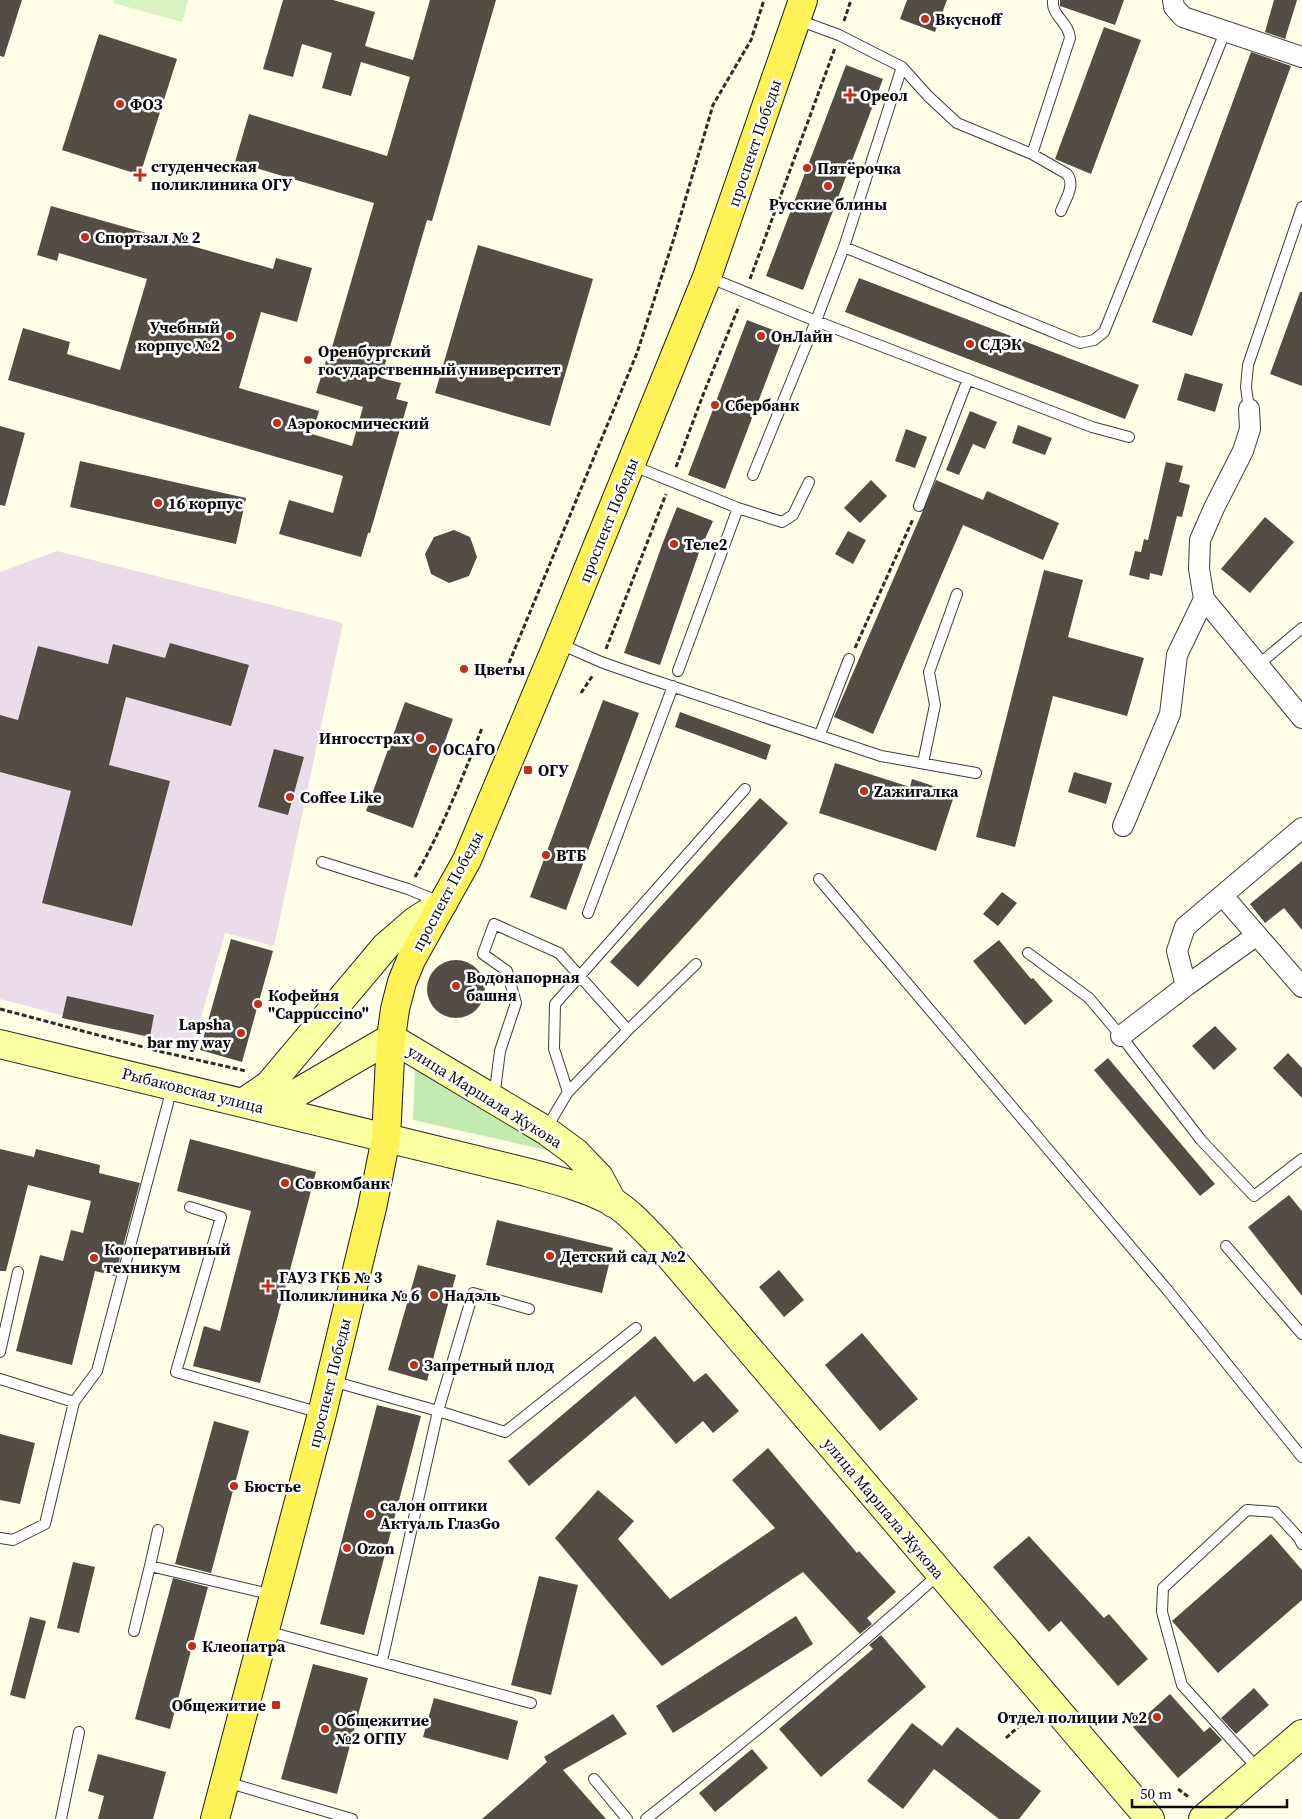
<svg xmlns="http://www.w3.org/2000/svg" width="1302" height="1819" font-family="'Source Serif 4',serif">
	<rect width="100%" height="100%" fill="#fffee7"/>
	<path fill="#eadce9" d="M57 551 343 623 274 946 225 933 192 1049 0 999V572Z"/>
	<path fill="#c4ebaf" d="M415 1067 555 1152 413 1120Z"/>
	<path fill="#d9f2c1" d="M114 0H188L182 22 113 3Z"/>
	<path fill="#534d46" d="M0 0H22L4 57 0 56Z
		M283 0H333L375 12 365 46 413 60 430 0H496L432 221 427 220 381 378 401 383 396 399 408 402 370 533H368L361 557 279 534 289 500 333 513 343 476 8 380 23 328 70 342 67 354 120 370 147 279 59 253 57 261 37 255 51 206 273 269 276 258 312 268 297 322 261 312 239 388 319 411 312 434 352 446 363 407 316 393 326 361H328L374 203 235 162 249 114 387 156 410 77 361 62 351 96 322 88 332 53 302 44 293 77 263 69Z
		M907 0H947L935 32 900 19Z
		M1060 0H1124L1115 25 1060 6Z
		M1274 0H1297L1285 39 1265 32Z
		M1104 27 1141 40 1091 174 1055 159Z
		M99 34 177 59 140 175 62 150Z
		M1251 52 1291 66 1192 336 1152 322Z
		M846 65 883 79 803 290 766 276Z
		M478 245 593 279 550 426 435 393Z
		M859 278 1139 385 1125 419 845 312Z
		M1300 292H1302V386L1270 374Z
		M747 320 784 334 725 489 688 475Z
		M1185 373 1223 384 1215 412 1177 400Z
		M970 411 997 422 985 449 973 444 959 475 946 470Z
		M1018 425 1052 438 1045 455 1012 443Z
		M0 426 25 433 5 506 0 505Z
		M906 429 927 437 915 468 895 461Z
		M80 461 246 498 236 544 70 507Z
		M1166 462 1183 466 1179 482 1190 485 1182 517 1177 516 1162 576 1150 573 1149 580 1129 575 1135 551 1141 552 1144 539 1148 540Z
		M871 480 887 496 860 523 844 508Z
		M936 480 983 500 987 491 1059 523 1043 560 963 525 873 734 834 717Z
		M677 507 713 521 705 539 704 538 660 665 624 653 662 545Z
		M1265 517 1294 542 1250 593 1221 569Z
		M454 530 470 537 477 557 469 576 449 583 431 574 425 554 434 537Z
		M848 531 866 540 853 564 835 554Z
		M1044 570 1083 580 1068 637 1144 658 1127 716 1053 696 1015 847 976 837Z
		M170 643 249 665 231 726 126 697 109 765 170 781 132 926 42 903 71 791 0 772V715L18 720 38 646 108 664 113 644 165 658Z
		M603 700 639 713 566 910 530 897Z
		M405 702 453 719 413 828 366 811Z
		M680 712 771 745 766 760 675 727Z
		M274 749 304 757 288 815 258 807Z
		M835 763 910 787 912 779 955 793 936 851 819 813Z
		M1074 772 1112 783 1106 804 1068 792Z
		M760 798 788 823 638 987 610 962Z
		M1302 861V930L1284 908 1265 923 1250 904Z
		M1002 892 1017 903 998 926 983 914Z
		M231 939 273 951 242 1062 200 1050Z
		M999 940 1031 979 1033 978 1053 1001 1025 1025 973 961Z
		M427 989a29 29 0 1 1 58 0a29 29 0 1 1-58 0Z
		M67 996 154 1015 150 1037 62 1018Z
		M1215 1026 1237 1049 1214 1070 1192 1046Z
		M1288 1053 1302 1068V1098L1273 1068Z
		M1108 1058 1215 1184 1200 1196 1094 1070Z
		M190 1139 316 1172 260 1383 193 1366 204 1326 220 1331 251 1211 177 1191Z
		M0 1149 34 1157 36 1149 100 1165 99 1173 140 1183 115 1276 95 1271 72 1365 16 1351 40 1255 63 1261 71 1230 83 1233 91 1201 28 1185 6 1271H0Z
		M1289 1195 1302 1211V1296L1248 1227Z
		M497 1220 613 1248 602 1293 486 1265Z
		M418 1265 456 1275 427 1381 388 1370Z
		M779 1270 804 1300 784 1317 759 1287Z
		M862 1333 918 1399 880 1431 825 1365Z
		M655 1336 694 1382 706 1373 739 1411 713 1433 703 1421 676 1444 635 1396 529 1486 508 1461Z
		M377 1405 421 1416 364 1635 320 1624Z
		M214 1421 249 1431 211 1573 175 1564Z
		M0 1434 35 1443 20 1504 0 1500Z
		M768 1448 857 1553 859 1551 896 1592 867 1618 872 1624 860 1634 803 1572 662 1666 555 1538 598 1490 634 1521 618 1539 670 1599 775 1528 732 1480Z
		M1271 1534 1302 1570V1600L1218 1673 1172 1621Z
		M1029 1536 1104 1618 1109 1614 1148 1659 1118 1686 1061 1621 1049 1632 993 1567Z
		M73 1562 95 1567 79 1633 57 1628Z
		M539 1576 578 1585 551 1695 511 1685Z
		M173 1578 208 1587 170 1729 135 1719Z
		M796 1616 813 1644 673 1733 656 1706Z
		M30 1617 46 1621 25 1699 10 1695Z
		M881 1635 926 1687 821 1777 779 1729 873 1649 869 1645Z
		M313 1664 368 1678 337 1794 281 1779Z
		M1254 1688 1269 1705 1236 1734 1221 1718Z
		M1170 1694 1204 1732 1210 1727 1222 1740 1178 1778 1133 1727Z
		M434 1698 518 1721 508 1760 423 1737Z
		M613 1714 627 1734 563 1770 606 1819H482L547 1762 544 1757Z
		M912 1723 942 1746 957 1727 1041 1791 1019 1819H999L934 1769 903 1809 867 1781Z
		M752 1749 768 1768 715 1812 699 1793Z
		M98 1754 166 1772 153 1819H98L104 1796 88 1791Z"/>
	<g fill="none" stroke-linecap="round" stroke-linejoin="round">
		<defs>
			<path id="lane" d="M798 20 839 35 902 67 928 96 957 123 1032 154 1070 38C1069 22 1051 16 1053 0
				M1032 154 1067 174C1076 185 1065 200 1061 211
				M844 247 1080 343 1094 340 1104 332 1225 32
				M708 277 816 321 1092 427 1129 437
				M1249 409 1246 387 1248 365 1302 207
				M631 465 738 508 782 522 793 515 809 482
				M753 475 816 321 844 247 902 67
				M919 506 968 379
				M558 643 601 662 638 675 881 756 976 773
				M1258 665 1302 628
				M678 671 738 508
				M820 734 849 659
				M923 763 935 705 929 672 957 594
				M322 862 408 889 440 902
				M819 879 1169 1292 1302 1457
				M588 913 673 686
				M1028 953 1089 998 1121 1036 1201 1140 1254 1196 1302 1159
				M568 1092 554 1049 555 1004 745 789
				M494 1098 500 1051 516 1003 507 971 483 954 494 924 559 953 628 1030
				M546 1129 568 1092 628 1030 696 964
				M190 1207 221 1217 176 1372 321 1413
				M1226 1246 1302 1334
				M529 1309 473 1293 438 1411 505 1432 636 1328
				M0 1352 18 1272
				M0 1379 74 1402
				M332 1381 438 1411 382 1661
				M0 1538 13 1540 45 1524 74 1402 97 1371 172 1088
				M150 1566 158 1530
				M134 1631 150 1566 274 1595
				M266 1631 531 1703
				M1259 1770 1182 1685 1162 1612 1163 1588 1247 1510 1275 1512 1299 1538 1302 1544
				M594 1779 627 1819
				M226 1782 352 1819
				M61 1819 79 1732
				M646 1819C746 1740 844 1660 939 1574"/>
			<path id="street" d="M1173 0 1174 7 1183 17 1302 57
				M1249 409 1250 429 1243 451 1214 508 1200 540 1199 569 1204 599 1302 718
				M1123 826 1170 714 1177 655 1204 599
				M1223 896 1302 987
				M1186 986 1257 935
				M1121 1036 1186 986 1177 951 1185 927 1302 828"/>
			<path id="secondary" d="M0 1044 522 1171C552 1179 585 1187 613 1202 631 1213 646 1231 661 1246L1150 1819
				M244 1102 269 1085 386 946 415 921 443 903
				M271 1108 391 1038 545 1130 575 1152 599 1177 613 1203
				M1203 1819 1302 1734"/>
			<path id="primary" d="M215 1819 322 1414 372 1208 386 1138 391 1038 395 1009 402 982 411 960 467 860 558 643 707 277 803 0"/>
		</defs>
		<use href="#lane" stroke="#3d3d3d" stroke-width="12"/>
		<use href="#street" stroke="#3d3d3d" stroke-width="22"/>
		<use href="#secondary" stroke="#2c2c2c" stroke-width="30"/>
		<use href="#primary" stroke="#1b1b1b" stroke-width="30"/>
		<path stroke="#2c2c2c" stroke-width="3" stroke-dasharray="5 2.5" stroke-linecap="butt" d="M844 21 851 0
			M750 279 835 48
			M676 467 703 395 739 306
			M855 648 913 519
			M606 649 666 494
			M509 663 637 353 674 238 713 105 751 40 764 0
			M581 693 593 675
			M415 877C442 829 462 779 482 728
			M0 1009 158 1051 246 1071
			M1006 1738 1027 1719
			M1178 1789 1190 1798"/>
		<use href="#lane" stroke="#fff" stroke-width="10"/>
		<use href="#street" stroke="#fff" stroke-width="20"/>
		<use href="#secondary" stroke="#faffa2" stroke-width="28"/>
		<use href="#primary" stroke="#fff257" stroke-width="28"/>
	</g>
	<g fill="#c12e1b" stroke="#fff" stroke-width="2">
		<circle cx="925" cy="19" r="5"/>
		<path d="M847.5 87.5h5v5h5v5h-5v5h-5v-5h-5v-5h5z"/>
		<circle cx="120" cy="104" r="5"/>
		<circle cx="807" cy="168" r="5"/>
		<path d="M137.5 167.5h5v5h5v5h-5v5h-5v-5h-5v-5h5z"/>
		<circle cx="828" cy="186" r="5"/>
		<circle cx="85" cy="237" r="5"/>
		<circle cx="230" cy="336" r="5"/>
		<circle cx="761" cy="336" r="5"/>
		<circle cx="970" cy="344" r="5"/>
		<circle cx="308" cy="360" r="5"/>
		<circle cx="715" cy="405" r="5"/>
		<circle cx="277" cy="423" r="5"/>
		<circle cx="158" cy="503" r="5"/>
		<circle cx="674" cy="544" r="5"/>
		<circle cx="464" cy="669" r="5"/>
		<circle cx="420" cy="738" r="5"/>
		<circle cx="433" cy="749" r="5"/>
		<rect x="523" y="765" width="10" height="10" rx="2.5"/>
		<circle cx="864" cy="791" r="5"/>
		<circle cx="290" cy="797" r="5"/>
		<circle cx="546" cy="855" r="5"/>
		<circle cx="456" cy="986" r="5"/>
		<circle cx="258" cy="1004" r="5"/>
		<circle cx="241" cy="1033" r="5"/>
		<circle cx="285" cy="1183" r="5"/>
		<circle cx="550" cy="1256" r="5"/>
		<circle cx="94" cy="1258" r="5"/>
		<path d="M265.5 1278.5h5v5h5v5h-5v5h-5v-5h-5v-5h5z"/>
		<circle cx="434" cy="1295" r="5"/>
		<circle cx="414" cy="1365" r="5"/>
		<circle cx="234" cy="1486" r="5"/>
		<circle cx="370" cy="1514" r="5"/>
		<circle cx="347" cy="1548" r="5"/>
		<circle cx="192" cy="1646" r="5"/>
		<rect x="271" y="1700" width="10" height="10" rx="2.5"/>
		<circle cx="1157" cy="1717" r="5"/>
		<circle cx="325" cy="1729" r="5"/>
	</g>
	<g text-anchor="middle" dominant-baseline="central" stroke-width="5" stroke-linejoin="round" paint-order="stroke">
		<g font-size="16" font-weight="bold" fill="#0a0a0a" stroke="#fff" text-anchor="start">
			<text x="935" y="19">Вкусноff</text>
			<text x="860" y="95">Ореол</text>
			<text x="130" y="104">ФОЗ</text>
			<text x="151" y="166">студенческая<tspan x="151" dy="18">поликлиника ОГУ</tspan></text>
			<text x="817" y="168">Пятёрочка</text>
			<text x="828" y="204" text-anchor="middle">Русские блины</text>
			<text x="95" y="237">Спортзал № 2</text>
			<text x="220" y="327" text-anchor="end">Учебный<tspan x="220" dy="18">корпус №2</tspan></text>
			<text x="771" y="336">ОнЛайн</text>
			<text x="980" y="344">СДЭК</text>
			<text x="318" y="351">Оренбургский<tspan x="318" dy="18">государственный университет</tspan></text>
			<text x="725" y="405">Сбербанк</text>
			<text x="287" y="423">Аэрокосмический</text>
			<text x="168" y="503">16 корпус</text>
			<text x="684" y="544">Теле2</text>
			<text x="474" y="669">Цветы</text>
			<text x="410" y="738" text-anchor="end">Ингосстрах</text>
			<text x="443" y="749">ОСАГО</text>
			<text x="538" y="770">ОГУ</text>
			<text x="874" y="791">Zажигалка</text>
			<text x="300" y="797">Coffee Like</text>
			<text x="556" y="855">ВТБ</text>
			<text x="466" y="977">Водонапорная<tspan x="466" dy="18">башня</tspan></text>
			<text x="268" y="995">Кофейня<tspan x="268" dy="18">"Cappuccino"</tspan></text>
			<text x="231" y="1024" text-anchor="end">Lapsha<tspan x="231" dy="18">bar my way</tspan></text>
			<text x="295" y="1183">Совкомбанк</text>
			<text x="104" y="1249">Кооперативный<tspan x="104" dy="18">техникум</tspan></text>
			<text x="560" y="1256">Детский сад №2</text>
			<text x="279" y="1277">ГАУЗ ГКБ № 3<tspan x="279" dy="18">Поликлиника № 6</tspan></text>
			<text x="444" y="1295">Надэль</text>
			<text x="424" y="1365">Запретный плод</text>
			<text x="244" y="1486">Бюстье</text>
			<text x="380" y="1505">салон оптики<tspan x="380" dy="18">Актуаль ГлазGo</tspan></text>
			<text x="357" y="1548">Ozon</text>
			<text x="202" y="1646">Клеопатра</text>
			<text x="266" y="1705" text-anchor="end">Общежитие</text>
			<text x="1147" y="1717" text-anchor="end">Отдел полиции №2</text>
			<text x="335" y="1720">Общежитие<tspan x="335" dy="18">№2 ОГПУ</tspan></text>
		</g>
		<g font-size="16" fill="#0a0a0a" stroke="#fff">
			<text transform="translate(754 143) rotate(-71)">проспект Победы</text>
			<text transform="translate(608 520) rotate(-68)">проспект Победы</text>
			<text transform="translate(447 891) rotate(-62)">проспект Победы</text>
			<text transform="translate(193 1090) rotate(14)">Рыбаковская улица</text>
			<text transform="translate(485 1096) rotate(32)">улица Маршала Жукова</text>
			<text transform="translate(329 1383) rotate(-76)">проспект Победы</text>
			<text transform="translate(884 1508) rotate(50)">улица Маршала Жукова</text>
		</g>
	</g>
	<path d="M1132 1799v8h155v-8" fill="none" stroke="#0a0a0a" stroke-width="2.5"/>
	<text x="1140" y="1799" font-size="15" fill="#0a0a0a" stroke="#ffffff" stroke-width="4" paint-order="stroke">50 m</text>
</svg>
